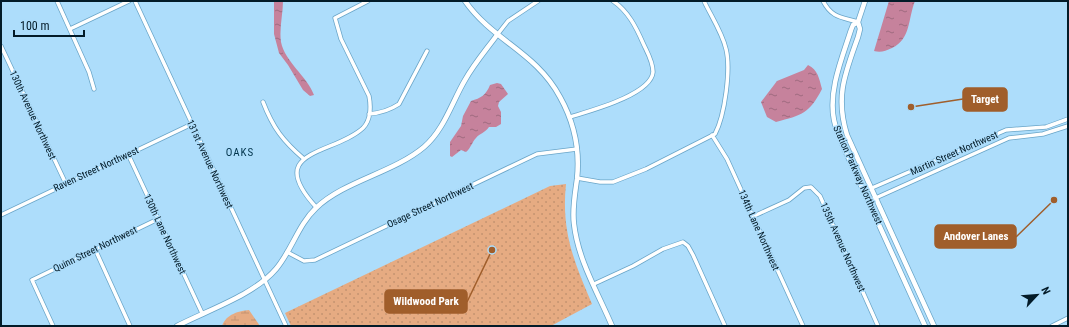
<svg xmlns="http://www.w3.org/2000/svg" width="1069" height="327" font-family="'Roboto Condensed',sans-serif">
	<defs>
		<pattern id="wetland-marsh" width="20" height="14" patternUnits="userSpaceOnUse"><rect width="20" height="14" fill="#e6ab82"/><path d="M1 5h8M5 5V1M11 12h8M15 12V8" fill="none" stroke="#c49370"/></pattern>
		<pattern id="park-dots" width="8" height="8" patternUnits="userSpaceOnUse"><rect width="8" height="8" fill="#e6ab82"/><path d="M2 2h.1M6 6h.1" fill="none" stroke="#c49370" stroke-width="1.8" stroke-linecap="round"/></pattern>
		<pattern id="water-ripples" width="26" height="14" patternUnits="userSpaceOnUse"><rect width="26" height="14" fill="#c6829c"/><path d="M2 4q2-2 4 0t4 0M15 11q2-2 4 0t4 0" fill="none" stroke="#9f6a7f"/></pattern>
	</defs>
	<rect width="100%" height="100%" fill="#adddfb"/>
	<path fill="url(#wetland-marsh)" d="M249 310 260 326H222C226 314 239 311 249 310Z"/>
	<path fill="url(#park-dots)" d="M566 184C561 231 574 262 592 304L551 326H291L285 313 550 186Z"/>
	<path fill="url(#water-ripples)" d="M274 1H283C283 14 279 29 281 42 285 62 307 76 314 95L310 96 303 90 288 65 279 53 274 34Z
		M889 1H915C908 18 911 39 892 48 885 51 881 53 874 51Z
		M808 65C818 70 819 78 822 89 809 114 802 115 776 122L767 117 761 102 777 81 804 70Z
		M497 83 501 84 508 94 499 102 498 106 501 112V124L496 127H489C485 133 480 133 476 138 472 142 471 148 466 152L461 150 452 157 450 156V142L461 126 463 116 471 101C481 98 486 95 490 85Z"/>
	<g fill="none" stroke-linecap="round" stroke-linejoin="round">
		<defs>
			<path id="minor" d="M57 1 89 72 94 89
				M135 1 286 326
				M823 1C832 18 841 17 858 22
				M70 29 129 1
				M497 35 508 21 538 1
				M1 46 66 184
				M263 102C273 128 283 141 304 159
				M369 114C381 113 390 110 399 104L427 51
				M570 117C589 111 651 95 653 72 653 61 647 52 643 43 636 27 628 11 613 1
				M712 135 727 159 803 326
				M128 154 202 313
				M577 178 600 182H613L646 169 715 134C725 115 731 69 726 49 722 32 711 16 704 1
				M865 191 1006 130 1046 127 1068 119
				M869 201 1009 138 1043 134 1068 126
				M316 207C263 149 334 155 363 128 371 120 371 106 369 96L341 39 335 18 368 1
				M1 215 192 124
				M754 216 789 200 804 188 811 187 820 196 878 326
				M95 249 130 326
				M287 252 304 261 315 260 537 154 577 149
				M594 284 633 266 663 249 683 242 688 246 693 255 725 326
				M53 326 32 280 158 219
				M1052 326 1068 318"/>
			<path id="tertiary" d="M465 1C493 41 536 52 560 97 574 122 580 151 577 179 575 194 572 209 574 224 578 260 598 293 612 326
				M865 1 858 22 860 29 858 37C845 74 835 96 847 135L934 326
				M858 22 853 25 851 30C842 58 828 91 834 120 836 130 841 140 845 150L925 326
				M177 326C208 310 254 295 276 269 292 250 298 225 316 208 344 181 393 173 424 147 444 130 452 102 465 80 474 64 486 50 497 35"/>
		</defs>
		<use href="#minor" stroke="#69a5c8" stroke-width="5"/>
		<use href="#tertiary" stroke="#69a5c8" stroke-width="6"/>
		<use href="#minor" stroke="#fff" stroke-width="3.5"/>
		<use href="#tertiary" stroke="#fff" stroke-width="4.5"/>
	</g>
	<g text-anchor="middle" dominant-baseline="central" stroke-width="3" stroke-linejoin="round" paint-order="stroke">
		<g font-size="10" fill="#031b28" stroke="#adddfb">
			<text transform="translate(33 115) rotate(65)">130th Avenue Northwest</text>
			<text transform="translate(954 153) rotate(-24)">Martin Street Northwest</text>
			<text transform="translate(210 164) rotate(65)">131st Avenue Northwest</text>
			<text transform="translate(96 169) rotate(-25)">Raven Street Northwest</text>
			<text transform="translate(858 175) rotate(66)">Station Parkway Northwest</text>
			<text transform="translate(430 205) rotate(-25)">Osage Street Northwest</text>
			<text transform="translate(759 230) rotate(66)">134th Lane Northwest</text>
			<text transform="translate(165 234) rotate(65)">130th Lane Northwest</text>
			<text transform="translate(843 247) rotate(66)">135th Avenue Northwest</text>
			<text transform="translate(95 249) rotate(-26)">Quinn Street Northwest</text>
		</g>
		<g font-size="11" letter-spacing="1" fill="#00334b" stroke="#adddfb">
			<text x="240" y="152">OAKS</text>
		</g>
	</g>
	<path fill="none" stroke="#a05e2b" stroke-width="1.5" d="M911 107L963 99M1054 200L1016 237M492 250L467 302"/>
	<g fill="#a05e2b" stroke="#adddfb" stroke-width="1.5">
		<circle cx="911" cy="107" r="4"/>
		<circle cx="1054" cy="200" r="4"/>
		<circle cx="492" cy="250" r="4"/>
	</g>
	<g fill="#a05e2b" stroke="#a05e2b" stroke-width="1.5">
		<rect x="963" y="88" width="44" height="23" rx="4"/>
		<rect x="935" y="225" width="81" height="23" rx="4"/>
		<rect x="385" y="290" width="82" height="23" rx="4"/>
	</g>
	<g font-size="11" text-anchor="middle" font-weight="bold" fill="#fff">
		<text x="985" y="103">Target</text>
		<text x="976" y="240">Andover Lanes</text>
		<text x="426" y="305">Wildwood Park</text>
	</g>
	<rect width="1069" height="327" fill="none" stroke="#031b28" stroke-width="4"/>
	<g transform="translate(1037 295) rotate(64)" stroke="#adddfb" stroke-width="3" paint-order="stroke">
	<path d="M0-3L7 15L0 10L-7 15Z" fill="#031b28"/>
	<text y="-6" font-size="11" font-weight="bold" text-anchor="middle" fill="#031b28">N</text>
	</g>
	<path d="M14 30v6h70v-6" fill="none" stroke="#031b28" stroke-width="2"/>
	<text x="20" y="30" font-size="12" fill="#031b28" stroke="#adddfb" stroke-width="3" paint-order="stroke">100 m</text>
</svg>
